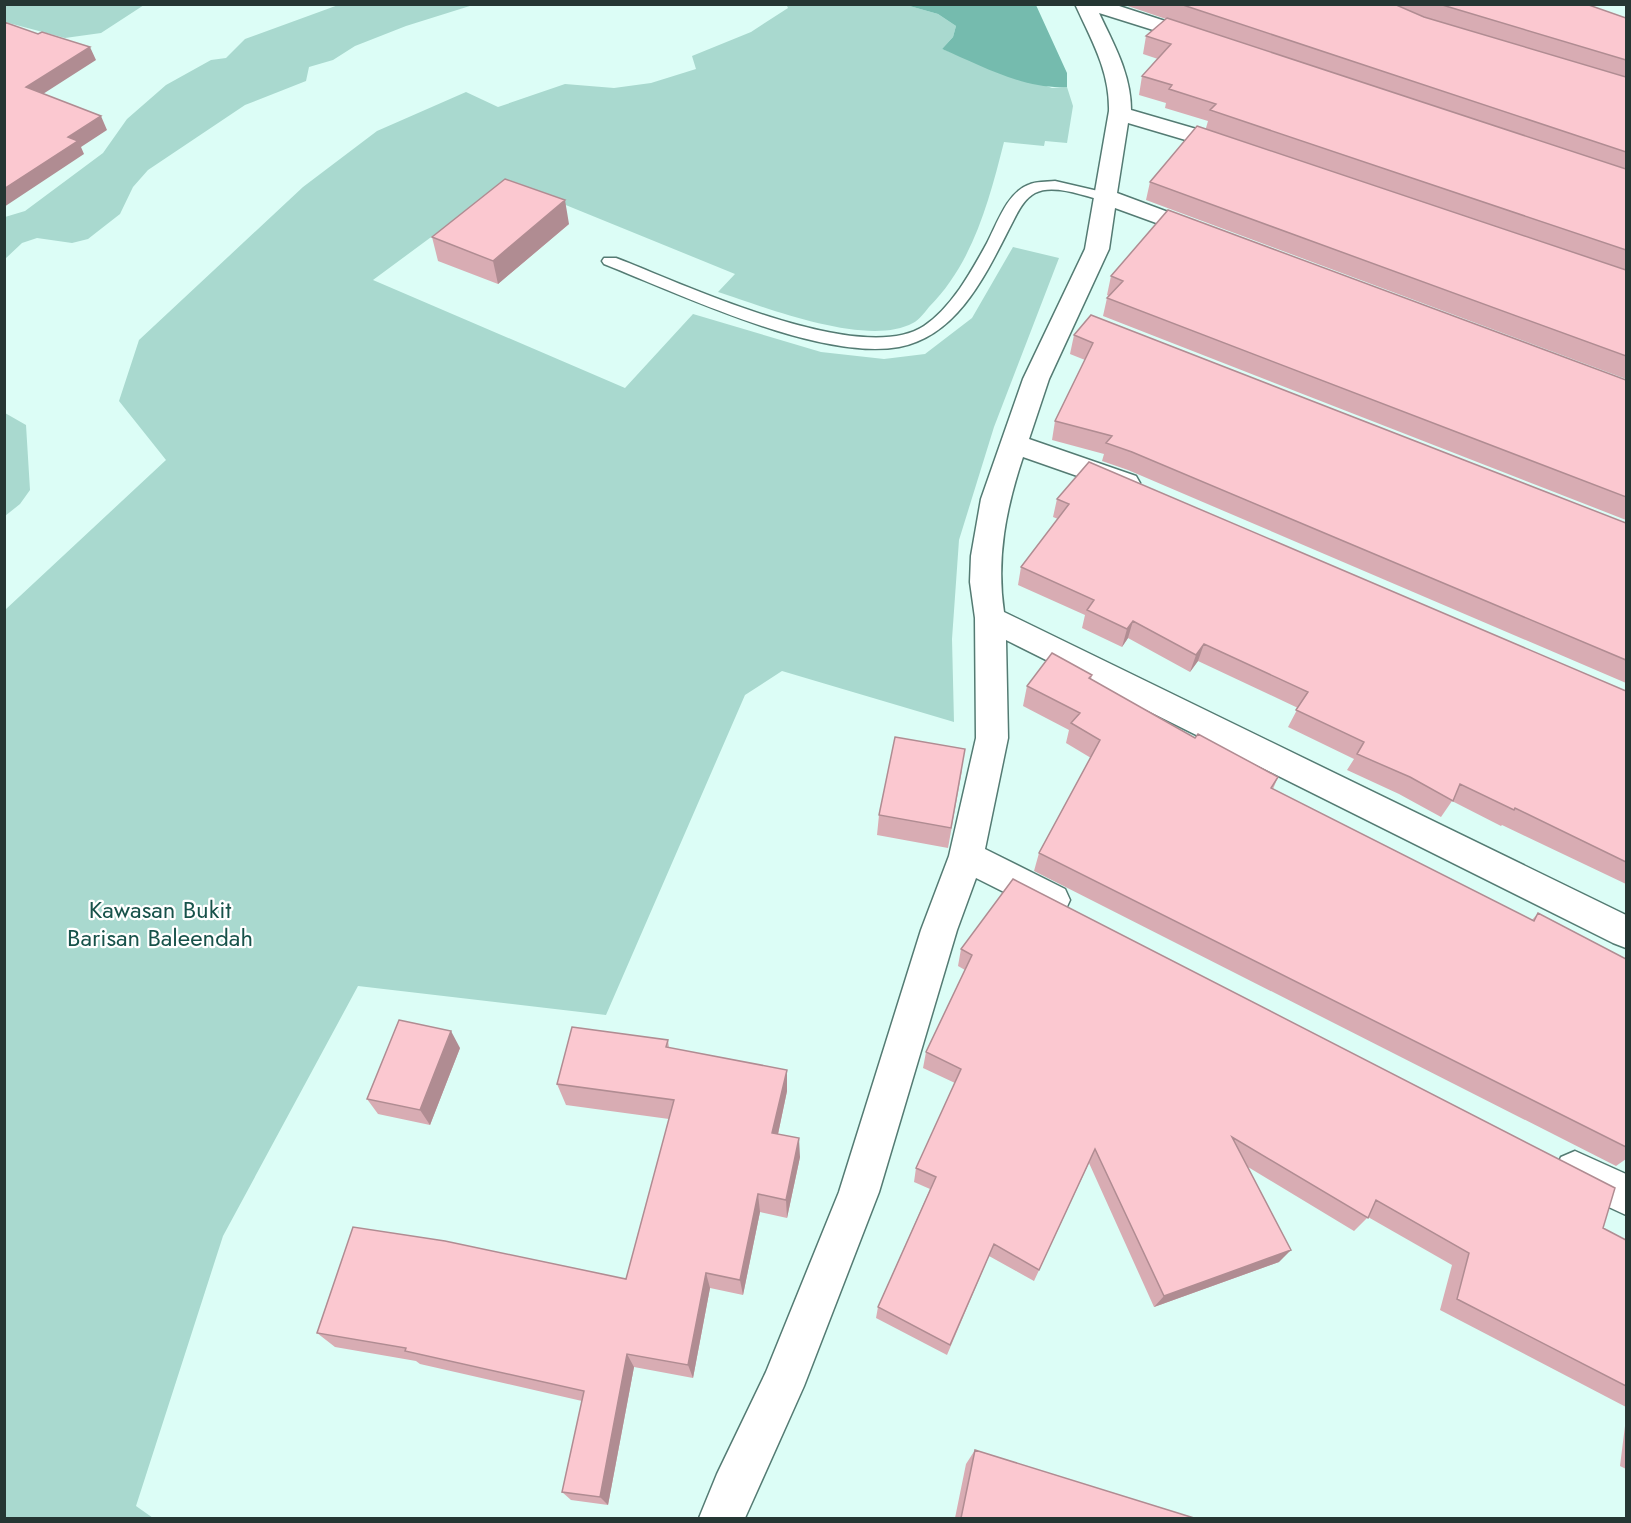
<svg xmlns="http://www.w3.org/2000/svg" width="1631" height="1523" font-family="Jost,sans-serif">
	<rect width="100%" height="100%" fill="#dcfdf6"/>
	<path fill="#a9d9cf" d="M341 4 473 5 406 26 355 46 333 60 309 67 306 81 245 105 148 170 133 187 120 214 88 239 72 243 37 238 22 243 5 259V217L25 211 103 153 127 119 166 85 211 60 226 58 245 39Z
		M786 4 906 5 938 14 956 26 953 37 942 49 1052 88 1067 87 1073 106 1067 143 1045 141 1044 146 1004 142C989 201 973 263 929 307 925 312 919 320 913 323 867 348 765 307 718 292L735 274 507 181 373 280 625 388 693 314 821 352 884 359 925 354 972 318 1013 247 1059 258 994 427 959 540 952 639 954 722 782 671 745 695 606 1015 358 986 223 1236 136 1506 153 1518H5V610L166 460 119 401 139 340 303 187 377 131 466 92 498 107 565 84 614 88 651 83 696 69 692 56 751 32 788 8Z
		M4 5H144L101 33 65 38 5 22Z
		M5 413 26 425 30 490 20 504 5 516Z"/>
	<path fill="#75bbae" d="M906 5H1036L1067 73V87C1025 90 980 65 942 49L953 37 956 26 938 14Z"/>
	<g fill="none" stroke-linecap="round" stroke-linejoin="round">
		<defs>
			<path id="lane" d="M1055 181 1111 194 1113 197 1106 201C1086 197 1054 183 1035 193 1022 200 1016 216 1009 229 985 276 957 336 899 347 819 361 680 294 604 264L602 261 604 258H616C682 283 860 368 924 326 952 307 971 272 987 243 997 224 1007 193 1028 185 1036 181 1047 182 1055 181Z"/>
			<path id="street" d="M1075 4H1113L1208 35 1211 39 1208 43 1201 45 1099 13C1114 45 1131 74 1131 110L1241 142 1244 147 1241 152 1233 154 1128 123 1117 193 1211 228 1215 233 1211 238 1203 240 1115 208 1109 249 1049 379 1029 439 1136 476 1140 483 1136 490 1126 493 1023 457C1006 508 996 558 1004 612L1626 915V948L1613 943 1006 640 1008 738 985 849 1065 889 1070 900 1065 911 1052 916 976 878 957 930 879 1192 804 1386 745 1518H699L717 1474 766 1372 839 1192 921 930 949 856 976 738 975 618 970 582 971 556 981 499 1023 379 1085 249 1109 111C1110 71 1091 39 1075 4Z
				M1575 1151 1626 1174V1215L1561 1185 1555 1171 1561 1157Z"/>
		</defs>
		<use href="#lane" stroke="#547b73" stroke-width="3"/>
		<use href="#street" stroke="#547b73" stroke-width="3"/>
		<use href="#lane" fill="#fff" fill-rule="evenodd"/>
		<use href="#street" fill="#fff" fill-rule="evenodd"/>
	</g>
	<path fill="#d8acb3" d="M1122 4H1586L1626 18V379L1146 200 1150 182 1206 128 1208 121 1165 108 1166 103 1139 95 1142 76 1158 59 1143 54 1146 36 1166 19Z
		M569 224 498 284 438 261 432 237Z
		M1111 276 1626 380V520L1103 316 1107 298 1109 296 1107 295Z
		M1074 335 1626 523V683L1128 470 1102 461 1104 454 1052 440 1055 421 1085 360 1070 354Z
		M1057 499 1626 691V884L1502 825 1501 826 1452 801 1441 817 1399 794 1347 770 1354 759 1288 727 1298 708 1198 661 1190 672 1128 638 1122 647 1082 628 1085 615 1018 585 1021 567 1058 519 1053 517Z
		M1092 675 1091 679 1195 738 1278 777 1273 789 1532 920 1538 913 1626 959V1159L1616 1166 1034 871 1039 853 1091 758 1066 743 1069 730 1023 706 1027 686Z
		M962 770 948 848 877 835 879 815Z
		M961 949 1603 1228 1626 1240V1407L1440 1310 1452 1265 1368 1217 1354 1231 1248 1167 1279 1262 1154 1307 1089 1163 1034 1281 989 1256 947 1355 876 1318 878 1307 930 1189 914 1182 916 1168 955 1083 923 1068 926 1052 965 970 958 966Z
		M668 1040 669 1048 787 1091 778 1134 800 1157 787 1218 760 1212 743 1295 710 1288 693 1378 634 1367 608 1505 571 1500 562 1492 582 1401 420 1364 416 1361 335 1347 317 1333 626 1279 669 1119 566 1105 557 1084Z
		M460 1048 430 1125 378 1114 367 1099Z
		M1626 1418V1469L1620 1466Z
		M975 1450 1194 1518H955L966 1464Z"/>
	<path fill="#b08c92" d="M90 47 96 60 32 101 26 87Z
		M101 116 107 130 81 147 84 154 4 207V189L68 137Z
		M565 200 569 224 498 284 493 261Z
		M1133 621 1128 638 1122 647 1127 629Z
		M1204 644 1198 661 1190 672 1196 655Z
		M451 1031 460 1048 430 1125 420 1110Z
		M787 1070V1091L774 1153 772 1133Z
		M799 1138 800 1157 787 1218 786 1200Z
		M758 1194 760 1212 743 1295 740 1280Z
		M1291 1250 1279 1262 1154 1307 1164 1296Z
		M706 1273 710 1288 693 1378 688 1365Z
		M627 1354 634 1367 608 1505 600 1497Z"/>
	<path fill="#fbc8d0" stroke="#b08c92" stroke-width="1.5" d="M1180 4H1394L1424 17 1626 77V152Z
		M1439 4H1586L1626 18V60Z
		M1167 18 1626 169V250L1210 110 1216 104 1169 89 1172 85 1142 76 1171 44 1146 36Z
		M4 22 38 34 42 32 90 47 26 87 101 116 68 137 78 141 4 189Z
		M1197 126 1626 270V356L1150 182Z
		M505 179 565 200 493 261 432 237Z
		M1168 210 1626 380V497L1107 298 1123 281 1111 276Z
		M1091 315 1626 523V660L1132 452 1106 443 1112 436 1055 421 1093 343 1074 335Z
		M1089 462 1626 691V862L1515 808 1514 810 1460 784 1453 801 1410 777 1357 754 1364 742 1296 710 1308 692 1204 644 1196 655 1133 621 1127 629 1087 610 1094 600 1021 567 1069 504 1057 499Z
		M1052 653 1092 675 1089 678 1195 738 1198 734 1278 777 1271 788 1534 921 1538 913 1626 959V1147L1039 853 1100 740 1071 723 1080 713 1027 686Z
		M895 737 965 749 951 828 879 815Z
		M1013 879 1615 1188 1603 1228 1626 1240V1386L1457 1299 1469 1253 1376 1200 1368 1218 1232 1137 1291 1250 1164 1296 1095 1149 1039 1270 994 1244 950 1345 878 1307 936 1177 916 1168 961 1069 926 1052 972 955 961 949Z
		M399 1020 451 1031 420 1110 367 1099Z
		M572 1027 668 1040 666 1047 787 1070 772 1133 799 1138 786 1200 758 1194 740 1280 706 1273 688 1365 627 1354 600 1497 562 1492 584 1391 405 1351 406 1348 317 1333 353 1227 445 1241 626 1279 674 1100 557 1084Z
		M975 1450 1194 1518H961Z"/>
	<g text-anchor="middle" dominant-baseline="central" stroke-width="4.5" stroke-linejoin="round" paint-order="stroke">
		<g font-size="24" fill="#17524a" stroke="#fff">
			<text x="160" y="909">Kawasan Bukit<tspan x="160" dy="28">Barisan Baleendah</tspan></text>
		</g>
	</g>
	<rect width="1631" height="1523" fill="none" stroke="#253633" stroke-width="12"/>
</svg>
